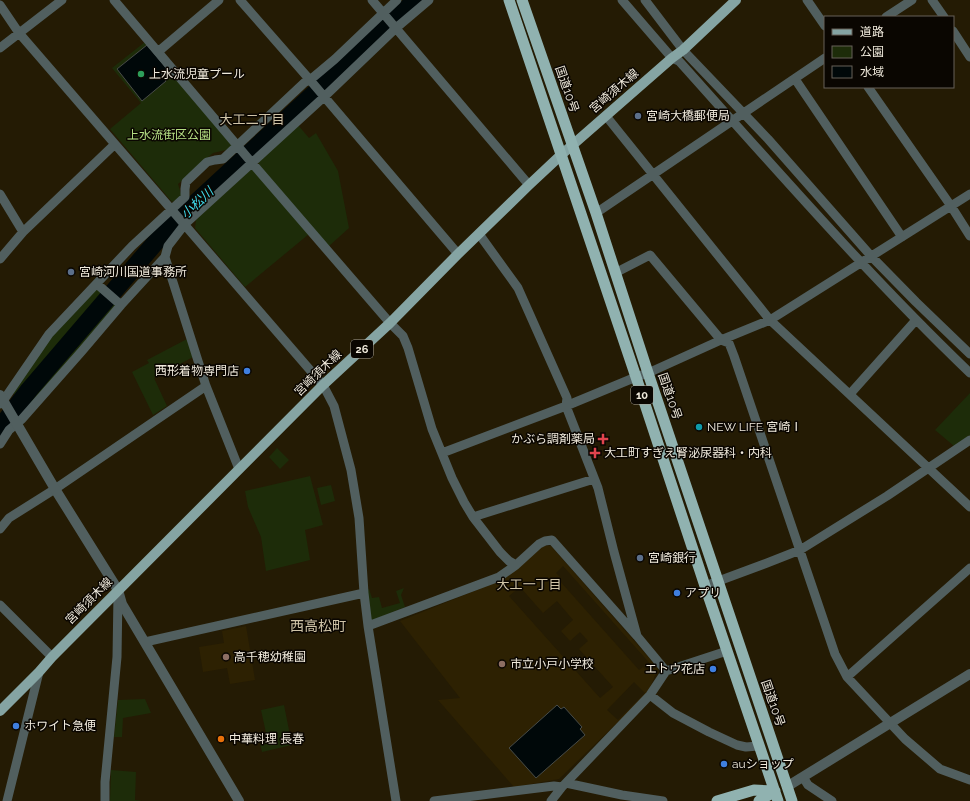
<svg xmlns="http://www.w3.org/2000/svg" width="970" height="801" font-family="Raleway,'Noto Sans JP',sans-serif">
	<rect width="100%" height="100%" fill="#241b04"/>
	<path fill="#2d2102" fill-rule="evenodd" d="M545 546H551L658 668 648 693 559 779 514 787 438 700 460 698 400 621 499 581 540 548ZM563 566 653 667 648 672 643 667 639 670 559 580 561 578 556 573ZM520 587 543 613 557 601 573 620 561 631 570 641 580 632 588 641 579 649 613 687 600 698 509 596ZM634 682 645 693 618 720 607 710ZM557 705 561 710 564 707 582 727 580 729 509 748Z
		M246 626 255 680 230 684 227 668 203 672 199 647 224 643 222 631Z"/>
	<path fill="#1d2c09" d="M145 42 232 145 230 149 213 153 178 184 182 197 172 202 110 129 141 103 112 68Z
		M298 125 309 138 316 133 338 171 349 228 328 247 259 165 258 160Z
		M250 170H254L309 234 245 287 195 228 196 220Z
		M96 287 117 306 24 411 13 392 50 335Z
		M187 339 193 357 154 378 167 406 153 415 132 372 149 363 147 360Z
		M970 393V435L954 446 935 430Z
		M277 448 289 460 280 469 269 457Z
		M310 476 323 525 305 530 310 560 266 571 261 537 248 507 245 491Z
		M331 485 335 501 321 505 317 488Z
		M404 588 401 595 405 607 371 621 366 590 369 589 372 598 379 597 382 608 400 603 396 591Z
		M145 699 151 713 123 718 122 737H114L118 700Z
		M284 705 292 745 262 752 260 744 268 742 261 710Z
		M111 770 136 772 135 800 142 801H110Z"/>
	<path fill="#000809" stroke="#484c48" d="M147 45 167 69 162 73V76L166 81 142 101 117 69Z
		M557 705 561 709 564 707 582 727 580 729 585 735 536 778 509 748Z"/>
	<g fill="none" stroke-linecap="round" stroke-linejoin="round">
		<path stroke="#000809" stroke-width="18" d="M0 428 29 390 155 243 190 208 416 0"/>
		<path stroke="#515f5f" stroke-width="9" d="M114 0 252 163 390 323 403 336 408 348 432 429 452 478 464 502 473 517 500 552 509 561 516 565
			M240 0 310 80 458 254
			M372 0 529 185
			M622 0 672 58 679 61C774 167 867 274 970 373
			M645 0 683 50 768 139 871 256 916 302 970 354
			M807 0 825 26
			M932 0 944 17
			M0 5 19 33 323 385 334 406 351 470 359 518 364 593 368 626 396 801
			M886 17 912 0
			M953 31 970 57
			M0 48 62 0
			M159 51 219 0
			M795 79 902 237
			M868 87 951 206 970 236
			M606 116 770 320 970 507
			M0 194 23 232
			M596 213 825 58
			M479 234 518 288 567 398 566 406 598 488 614 552 637 636
			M165 257 206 386 239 469
			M0 259 23 232 115 144
			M615 273 650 255 721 340 729 343 734 356 835 654 847 677 905 739 940 769 970 780
			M97 284 121 305
			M850 394 916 320
			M0 404 3 401 49 334 132 246 185 197V189L186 182 207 162 215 160 223 159 305 82 310 80 335 59 397 0
			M0 444 9 430 22 419 82 351 121 305 165 257 168 246 185 224 324 97 396 28 429 0
			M442 453 566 406 636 377 648 373 721 340 770 320 970 194
			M473 517 594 479
			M0 529 9 518 55 489 206 386
			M705 586 767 563 800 550 887 496 970 440
			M0 605 52 657
			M368 626 499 577 516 565 539 544 545 541 552 540 637 636 666 671
			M145 642 364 593
			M847 677 970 568
			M650 695 673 713 709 732 737 745 746 747 758 746
			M803 777 808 785 832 801
			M566 783 622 795 663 801
			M7 801 39 672
			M105 801V782L117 657 118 594
			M434 801 554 786 562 787
			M551 801 562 787 650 695 666 671 727 651"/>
		<path stroke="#515f5f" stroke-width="10" d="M0 395 55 489 118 590 122 604 239 801
			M788 786 970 674"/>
		<path stroke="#85a4a3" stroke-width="10" d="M0 711 39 672 52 657 323 385 390 323 458 254 529 185 561 155 672 58 683 50 736 0"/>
		<path stroke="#90b2b0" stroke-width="11" d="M509 0 636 377 705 586 778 801
			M522 0 596 213 648 373 792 801
			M717 801 754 790 774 791
			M759 801 775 791"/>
	</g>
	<circle fill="#2e9e5b" stroke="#0a0601" stroke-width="1.5" cx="141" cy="74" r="4"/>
	<g fill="#5c6f8a" stroke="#0a0601" stroke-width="1.5">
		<circle cx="638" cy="116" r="4"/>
		<circle cx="71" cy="272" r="4"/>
		<circle cx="640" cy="558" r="4"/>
	</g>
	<g fill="#3f7fe0" stroke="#0a0601" stroke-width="1.5">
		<circle cx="247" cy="371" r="4"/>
		<circle cx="677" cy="593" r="4"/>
		<circle cx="713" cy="669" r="4"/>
		<circle cx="16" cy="726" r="4"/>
		<circle cx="724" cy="764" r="4"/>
	</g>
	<circle fill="#0f9aa8" stroke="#0a0601" stroke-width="1.5" cx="699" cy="427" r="4"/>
	<g fill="#e0444e" stroke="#0a0601" stroke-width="1.5">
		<path d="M601 433h4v4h4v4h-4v4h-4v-4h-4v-4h4z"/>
		<path d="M593 447h4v4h4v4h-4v4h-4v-4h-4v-4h4z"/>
	</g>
	<g fill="#8d6e63" stroke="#0a0601" stroke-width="1.5">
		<circle cx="226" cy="657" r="4"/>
		<circle cx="502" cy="664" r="4"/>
	</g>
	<circle fill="#e8710a" stroke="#0a0601" stroke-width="1.5" cx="221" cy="739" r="4"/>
	<g text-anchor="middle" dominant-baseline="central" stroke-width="3" stroke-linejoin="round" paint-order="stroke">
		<g fill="#0a0601" stroke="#aba69a" stroke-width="1">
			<rect x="351" y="340" width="22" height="18" rx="3"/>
			<rect x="631" y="386" width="22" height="18" rx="3"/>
		</g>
		<g font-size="11" font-weight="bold" fill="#f0eadc">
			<text x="362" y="349">26</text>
			<text x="642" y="395">10</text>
		</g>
		<g font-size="12" fill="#f0eadc" stroke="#0a0601" text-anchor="start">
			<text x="149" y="74">上水流児童プール</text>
			<text x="646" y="116">宮崎大橋郵便局</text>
			<text x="79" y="272">宮崎河川国道事務所</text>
			<text x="239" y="371" text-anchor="end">西形着物専門店</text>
			<text x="707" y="427">NEW LIFE 宮崎Ⅰ</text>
			<text x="595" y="439" text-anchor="end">かぶら調剤薬局</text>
			<text x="604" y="453">大工町すぎえ腎泌尿器科・内科</text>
			<text x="648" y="558">宮崎銀行</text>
			<text x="685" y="593">アプリ</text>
			<text x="234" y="657">高千穂幼稚園</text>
			<text x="510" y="664">市立小戸小学校</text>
			<text x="705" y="669" text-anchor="end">エトウ花店</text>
			<text x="24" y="726">ホワイト急便</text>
			<text x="229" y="739">中華料理 長春</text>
			<text x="732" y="764">auショップ</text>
		</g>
		<g font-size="12" fill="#f0eadc" stroke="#0a0601">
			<text transform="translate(567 89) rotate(71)">国道10号</text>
			<text transform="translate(614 91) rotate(-41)">宮崎須木線</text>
			<text transform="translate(318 373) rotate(-44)">宮崎須木線</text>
			<text transform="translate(670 396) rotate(71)">国道10号</text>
			<text transform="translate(89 601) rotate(-45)">宮崎須木線</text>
			<text transform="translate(773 703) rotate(71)">国道10号</text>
		</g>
		<g font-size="12" fill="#b6e084" stroke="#0a0601">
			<text x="169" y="135">上水流街区公園</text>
		</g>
		<g font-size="13" fill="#d0c4a8" stroke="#0a0601">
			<text x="252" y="119">大工二丁目</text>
			<text x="529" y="584">大工一丁目</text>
		</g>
		<g font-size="13" font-style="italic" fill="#3fdbed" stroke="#0a0601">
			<text transform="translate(197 203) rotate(-43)">小松川</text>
		</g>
		<g font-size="14" fill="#d0c4a8" stroke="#0a0601">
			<text x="318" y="626">西高松町</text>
		</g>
	</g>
	<rect x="824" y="16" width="130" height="72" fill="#0a0601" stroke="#666159"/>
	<rect x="832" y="29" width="20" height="6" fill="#85a4a3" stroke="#666159"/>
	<text x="860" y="36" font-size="12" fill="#f0eadc">道路</text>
	<rect x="832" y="46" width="20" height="12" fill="#1d2c09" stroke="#666159"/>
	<text x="860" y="56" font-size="12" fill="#f0eadc">公園</text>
	<rect x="832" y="66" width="20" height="12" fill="#000809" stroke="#666159"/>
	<text x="860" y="76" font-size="12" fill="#f0eadc">水域</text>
</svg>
